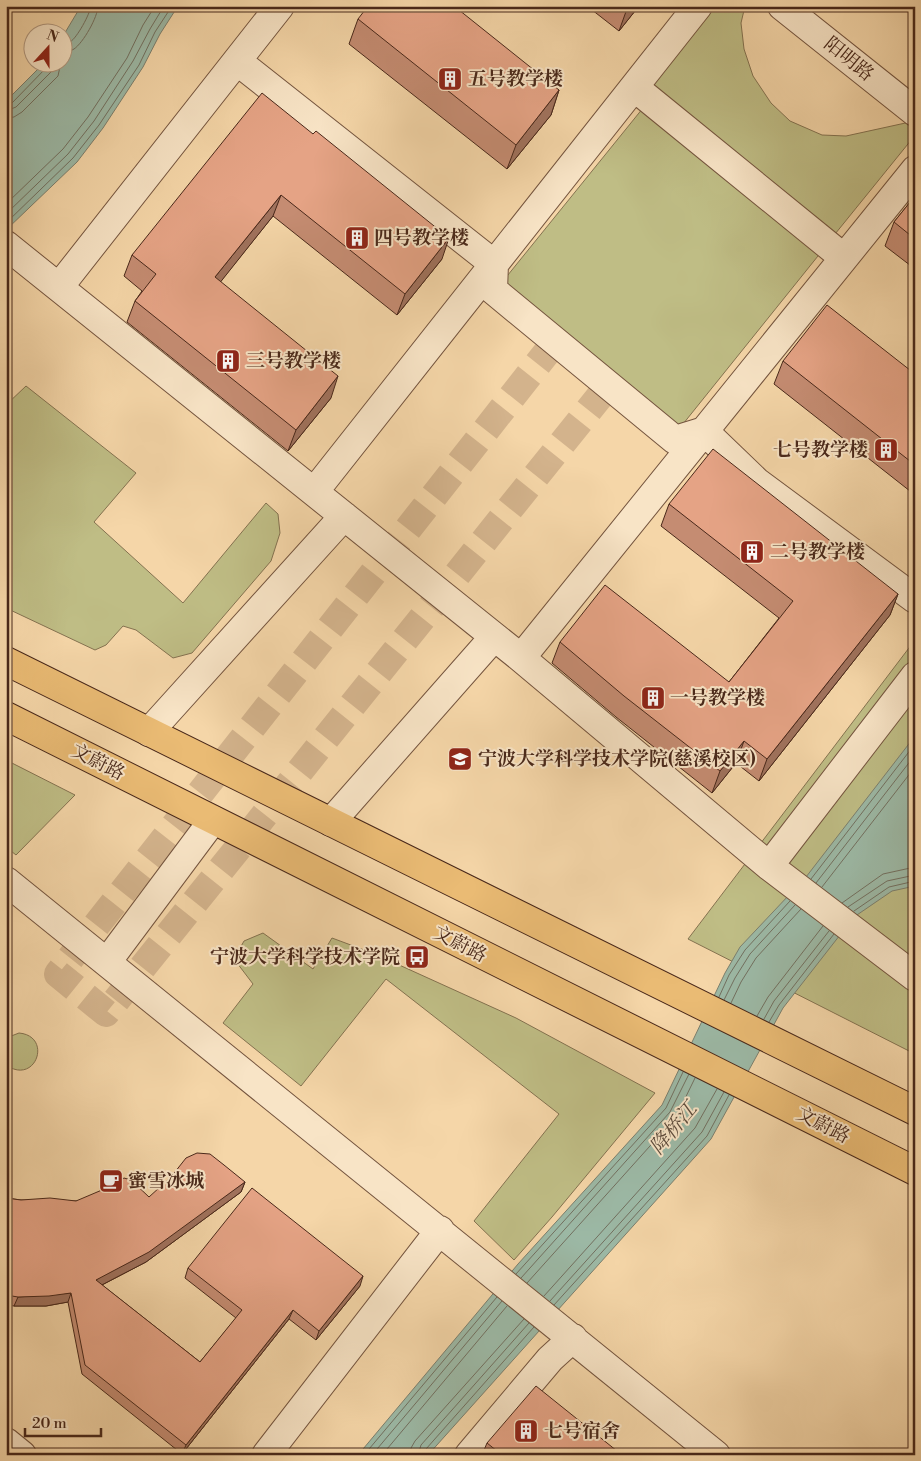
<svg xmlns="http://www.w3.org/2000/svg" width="921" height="1461" font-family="'Libre Bodoni','Noto Serif SC',serif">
	<rect width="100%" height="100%" fill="#f5d6a8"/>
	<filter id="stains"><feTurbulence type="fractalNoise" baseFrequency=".004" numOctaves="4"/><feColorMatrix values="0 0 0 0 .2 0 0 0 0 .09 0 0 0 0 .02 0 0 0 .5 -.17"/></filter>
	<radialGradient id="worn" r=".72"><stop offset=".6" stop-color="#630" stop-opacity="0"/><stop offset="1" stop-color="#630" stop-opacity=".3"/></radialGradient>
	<path fill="#bfbd85" stroke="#847250" d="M711 6H745L741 23 744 49 753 76 771 103 790 121 822 135 846 136 910 122 912 139 831 239 648 92Z
		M643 108 822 251 679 429 499 286Z
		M26 386 136 473 94 522 183 603 266 503 278 514 280 533 271 561 192 653 173 658 136 630 123 626 106 645 95 650 6 608V405Z
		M915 640V1054L688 939Z
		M6 760 75 795 16 855 6 847Z
		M263 933 313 969 332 938 375 954 516 1018 655 1093 552 1217 514 1260 474 1221 559 1114 386 979 301 1086 223 1023 253 984 234 959 244 941Z
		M19 1033C53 1036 36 1086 6 1065V1038Z"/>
	<path fill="#9cb9a6" stroke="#7b7f6e" d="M81 6H178L160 34 143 67 103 128 77 162 6 230V101L44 63 62 62 63 36Z
		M915 736V886L892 891 854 917 783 1008 711 1139 428 1455H358L518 1264 662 1105 725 973 740 947 806 877Z"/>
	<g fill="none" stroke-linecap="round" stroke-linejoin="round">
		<path stroke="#727060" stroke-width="1" d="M62 44C66 44 67 44 70 42 77 38 90 14 91 6
			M62 52C67 52 71 51 74 49 83 43 98 17 98 6
			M6 104 12 103 46 68 48 62
			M6 111 16 107 51 72 54 62
			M6 118 14 117 22 112 58 76 61 62
			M6 204 63 149 88 117 127 58 143 25 155 6
			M6 214 68 154 94 121 133 61 150 29 164 6
			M6 223 73 158 99 125 139 65 155 32 172 6
			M811 879 915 744
			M816 883 915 755
			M822 887 915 767
			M842 903 883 874 915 867
			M848 907 887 881 915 875
			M854 911 889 887 915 881
			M719 997 729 975 745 950 790 901
			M724 1000 735 978 750 954 795 905
			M731 1003 741 982 756 958 801 909
			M757 1016 768 997 823 926
			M764 1019 774 1001 829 931
			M769 1022 779 1005 834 934
			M516 1274 666 1108 683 1072
			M521 1278 670 1112 689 1074
			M527 1283 676 1117 695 1078
			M544 1296 695 1128 717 1089
			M550 1301 702 1132 724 1092
			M554 1305 707 1136 729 1095
			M364 1455 497 1297
			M372 1455 502 1301
			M382 1455 507 1306
			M411 1455V1448L415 1441 524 1319
			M418 1455 421 1445 529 1323
			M424 1455 426 1449 534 1327"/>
		<path stroke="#d3b38c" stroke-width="28" stroke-dasharray="28 14" stroke-linecap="butt" d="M555 342 58 974 106 1013 608 386"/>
		<defs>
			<path id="minor" d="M782 6 915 112
				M237 61 494 264 493 290 675 440 704 431 757 482 915 599
				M634 87 844 258
				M6 245 521 658 769 866 915 977
				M59 287 280 6
				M314 492 698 6
				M521 658 915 170
				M149 732 344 516
				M331 822 494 637
				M769 866 915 676
				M6 881 716 1455
				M107 962 213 820
				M6 1442 22 1455
				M266 1455 440 1230
				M469 1455 550 1359 573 1338"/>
			<path id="major" d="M6 661 915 1111
				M6 716 915 1171"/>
		</defs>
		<use href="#minor" stroke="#74543e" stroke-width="30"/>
		<use href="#major" stroke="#49281a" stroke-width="30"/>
		<use href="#minor" stroke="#f8e4c6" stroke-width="28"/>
		<use href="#major" stroke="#eabb74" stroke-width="28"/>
	</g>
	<path fill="#c58c72" stroke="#49281a" d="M587 6H639L619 31Z
		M358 19 559 90 551 115 507 169 349 44Z
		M313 134 442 259 397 315 273 216 220 282 331 398 288 451 127 322 135 301 142 291 124 276 132 255Z
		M915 196V269L885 246 894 222Z
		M783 361 915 374V495L774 384Z
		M669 504 898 594 890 615 759 781 736 763 712 793 616 717 552 663 560 642 729 682 779 618 661 526Z
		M245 1182 241 1192 146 1262 102 1285 200 1362 236 1318 185 1278 188 1268 360 1286 316 1340 289 1319 182 1454 82 1374 68 1302 46 1306H14L6 1305V1198L21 1200 76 1201 149 1197Z
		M487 1443 622 1455H482Z"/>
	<path fill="#a0725d" stroke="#49281a" d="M628 6H639L619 31Z
		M559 90 551 115 507 169 516 145Z
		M281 195 273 216 207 299 215 277Z
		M449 238 442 259 397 315 405 294Z
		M338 376 331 398 288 451 296 430Z
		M898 594 890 615 759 781 767 759Z
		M744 741 736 763 712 793 720 771Z
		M245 1182 241 1192 146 1262 92 1290 96 1280Z
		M363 1276 360 1286 316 1340 319 1331Z
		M71 1293 68 1302 46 1306H14L18 1297Z
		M293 1310 289 1319 182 1454 186 1445Z"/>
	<path fill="#e5a385" stroke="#49281a" d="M368 6H454L559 90 516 145 358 19Z
		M262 93 313 134 316 131 449 238 405 294 281 195 215 277 338 376 296 430 135 301 156 274 132 255Z
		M915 196V239L894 222Z
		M827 305 915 374V465L783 361Z
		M713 449 898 594 767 759 744 741 720 771 624 696 560 642 605 585 729 682 793 601 669 504Z
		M197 1153 210 1154 224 1165 245 1182 149 1252 96 1280 200 1362 242 1310 188 1268 252 1188 363 1276 319 1331 293 1310 186 1445 85 1365 71 1293 49 1296 18 1297 6 1295V1198L21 1200 50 1198 76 1201 109 1187 124 1178 131 1180 149 1197 171 1177 186 1158Z
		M536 1386 622 1455H502L487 1443Z"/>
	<defs>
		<symbol id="building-square" viewBox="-11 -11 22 22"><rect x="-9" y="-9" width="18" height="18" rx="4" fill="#8f2418" stroke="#f8e4c6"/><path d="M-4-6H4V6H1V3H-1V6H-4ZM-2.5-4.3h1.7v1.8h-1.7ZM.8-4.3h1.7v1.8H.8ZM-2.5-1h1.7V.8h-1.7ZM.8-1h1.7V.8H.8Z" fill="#fff"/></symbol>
		<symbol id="university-square" viewBox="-11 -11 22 22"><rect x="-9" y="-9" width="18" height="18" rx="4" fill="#8f2418" stroke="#f8e4c6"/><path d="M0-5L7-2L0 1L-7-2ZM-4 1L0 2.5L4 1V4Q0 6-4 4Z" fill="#fff"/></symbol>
		<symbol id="bus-square" viewBox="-11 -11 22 22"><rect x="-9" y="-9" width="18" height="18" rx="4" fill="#8f2418" stroke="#f8e4c6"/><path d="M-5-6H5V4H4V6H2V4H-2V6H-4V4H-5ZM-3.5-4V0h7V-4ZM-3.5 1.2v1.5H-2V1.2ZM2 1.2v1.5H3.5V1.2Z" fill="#fff"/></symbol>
		<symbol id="cafe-square" viewBox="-11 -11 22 22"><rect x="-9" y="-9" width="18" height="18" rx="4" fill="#8f2418" stroke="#f8e4c6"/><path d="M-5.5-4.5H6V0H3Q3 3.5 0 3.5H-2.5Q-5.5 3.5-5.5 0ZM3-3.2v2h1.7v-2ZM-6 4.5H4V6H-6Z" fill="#fff"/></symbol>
	</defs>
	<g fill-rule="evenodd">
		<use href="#building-square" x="436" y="65" width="28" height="28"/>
		<use href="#building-square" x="343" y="224" width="28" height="28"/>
		<use href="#building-square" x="214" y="347" width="28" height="28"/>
		<use href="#building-square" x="872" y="436" width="28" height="28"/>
		<use href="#building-square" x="738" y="538" width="28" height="28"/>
		<use href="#building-square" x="639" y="684" width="28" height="28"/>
		<use href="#university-square" x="446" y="745" width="28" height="28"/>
		<use href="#bus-square" x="403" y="943" width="28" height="28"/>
		<use href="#cafe-square" x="97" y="1167" width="28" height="28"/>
		<use href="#building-square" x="512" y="1417" width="28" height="28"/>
	</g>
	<g text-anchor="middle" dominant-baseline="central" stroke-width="4" stroke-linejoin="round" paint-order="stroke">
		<g font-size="19" fill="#49281a" stroke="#f8e4c6">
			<text transform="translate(849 59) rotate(39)">阳明路</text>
			<text transform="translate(98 762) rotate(27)">文蔚路</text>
			<text transform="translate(460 944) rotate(27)">文蔚路</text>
			<text transform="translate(823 1125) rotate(27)">文蔚路</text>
		</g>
		<g font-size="19" font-weight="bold" fill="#49281a" stroke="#f8e4c6" text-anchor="start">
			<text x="468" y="79">五号教学楼</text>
			<text x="374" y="238">四号教学楼</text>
			<text x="246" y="361">三号教学楼</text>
			<text x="868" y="450" text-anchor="end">七号教学楼</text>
			<text x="770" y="552">二号教学楼</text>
			<text x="670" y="698">一号教学楼</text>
			<text x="478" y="759">宁波大学科学技术学院(慈溪校区)</text>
			<text x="400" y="957" text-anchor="end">宁波大学科学技术学院</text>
			<text x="128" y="1181">蜜雪冰城</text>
			<text x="544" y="1431">七号宿舍</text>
		</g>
		<g font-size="20" font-style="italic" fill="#5e4c3d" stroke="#f8e4c6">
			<text transform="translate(674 1129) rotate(-50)">降桥江</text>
		</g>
	</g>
	<rect width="921" height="1461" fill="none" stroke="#f5d6a8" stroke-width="25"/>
	<rect x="8" y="8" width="906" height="1446" fill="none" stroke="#49281a" stroke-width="2.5"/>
	<rect x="12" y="12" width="896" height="1436" fill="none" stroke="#49281a"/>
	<g transform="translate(48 48) rotate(21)"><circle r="24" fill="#f8e4c6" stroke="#b29981"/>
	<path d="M0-4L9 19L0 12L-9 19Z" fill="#8f2418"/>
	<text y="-8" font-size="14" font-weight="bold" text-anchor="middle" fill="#49281a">N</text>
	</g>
	<path d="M25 1428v8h76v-8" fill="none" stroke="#49281a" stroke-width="2.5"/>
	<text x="32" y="1428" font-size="15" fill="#49281a" stroke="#f8e4c6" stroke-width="4" paint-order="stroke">20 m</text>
	<rect width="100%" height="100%" filter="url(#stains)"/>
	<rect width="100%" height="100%" fill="url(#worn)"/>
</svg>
